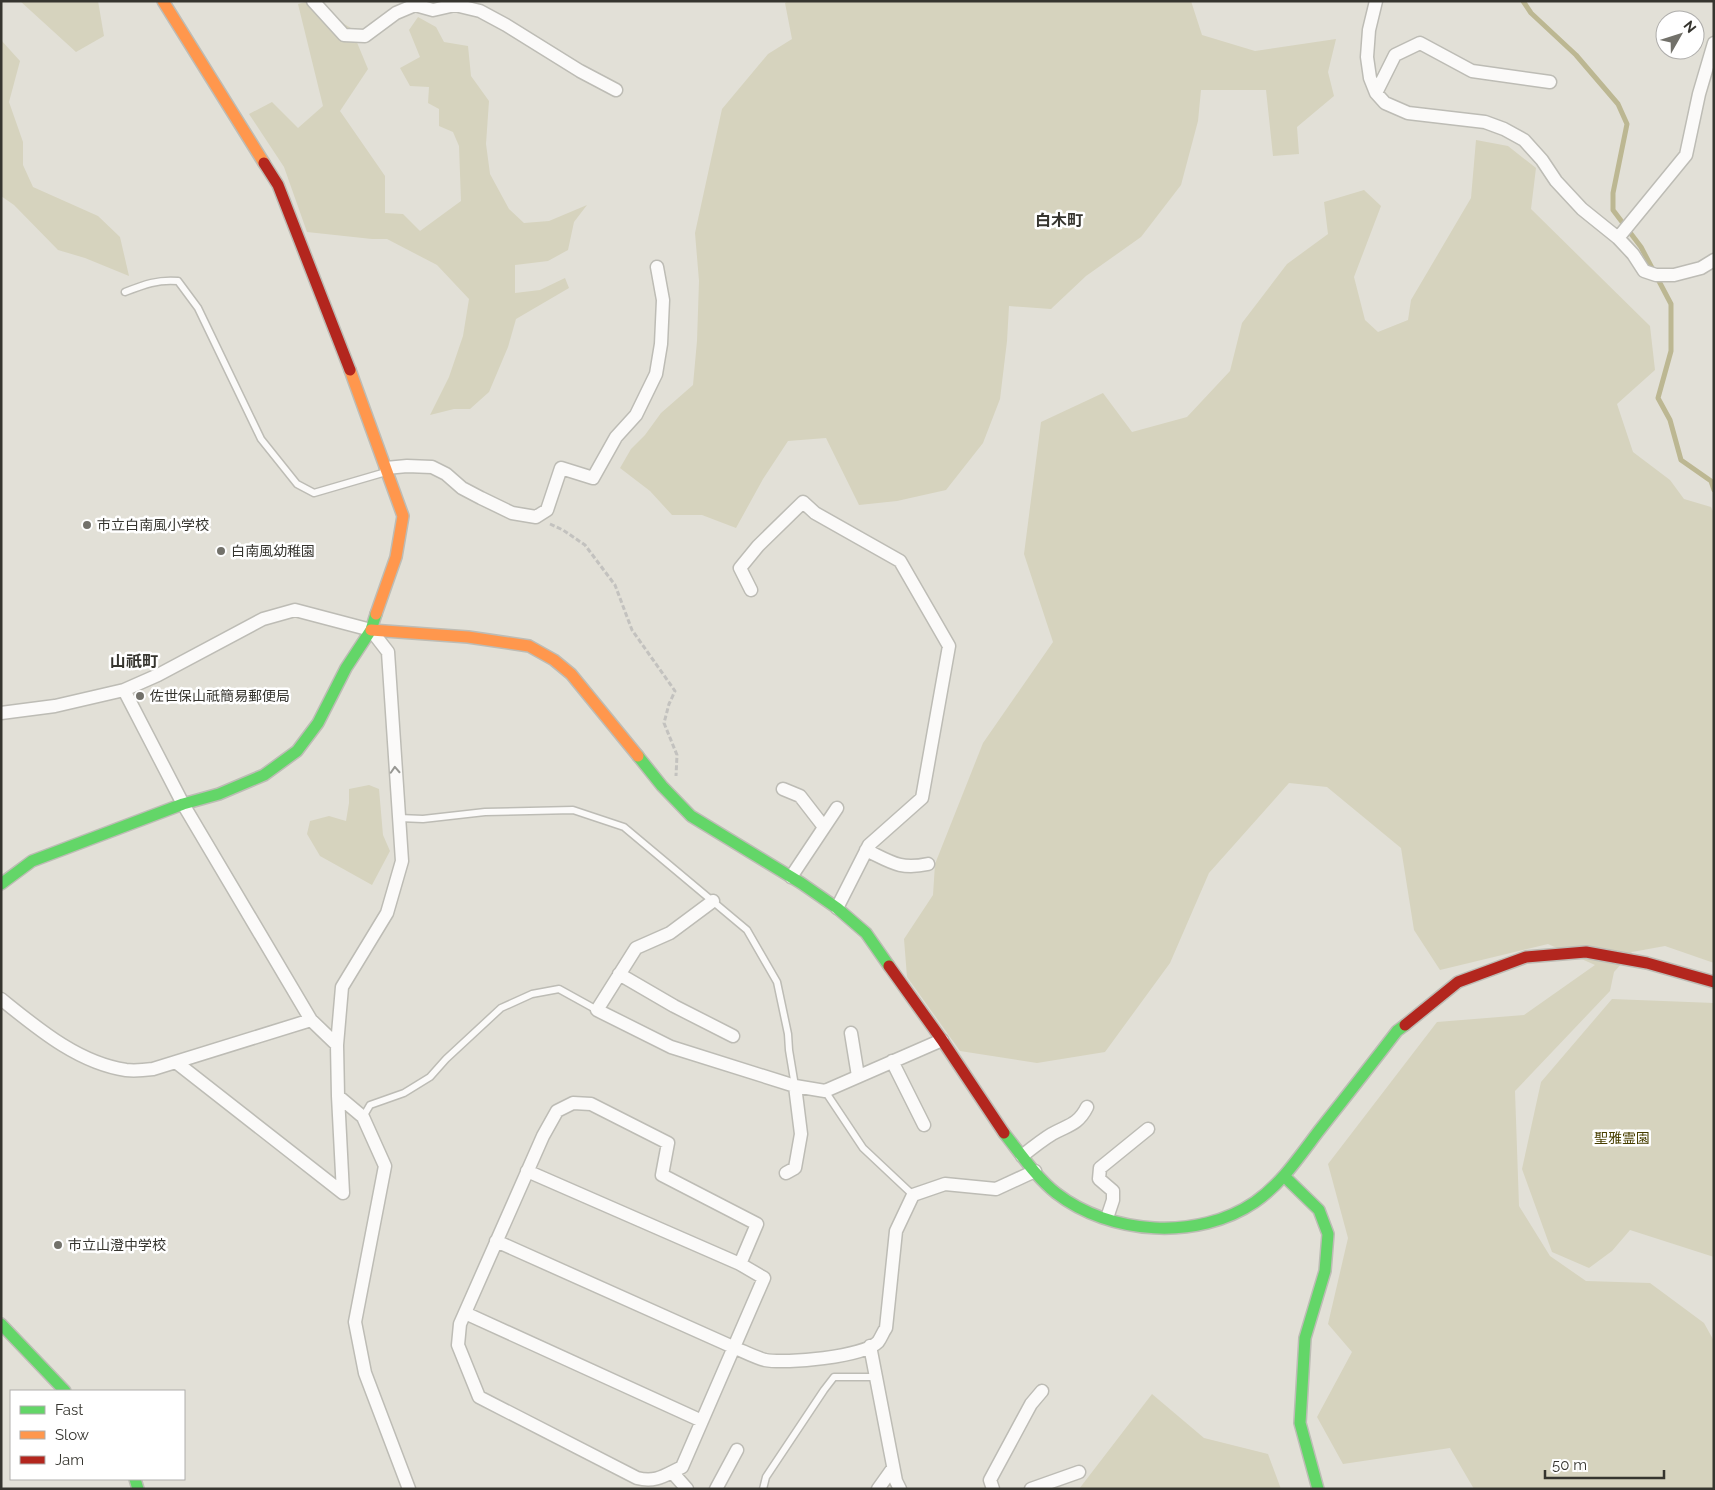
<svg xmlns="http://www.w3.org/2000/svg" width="1715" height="1490" font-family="Raleway,'Noto Sans JP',sans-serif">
	<rect width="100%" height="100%" fill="#e2e0d7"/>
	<path fill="#d6d3be" d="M20 1H98L104 36 76 52Z
		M788 1H1191L1202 35 1255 51 1336 39 1328 72 1334 96 1297 127 1299 154 1273 156 1266 90H1201L1198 121 1181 185 1141 237 1086 276 1051 309 1009 306 1007 341 1000 399 983 443 946 490 897 501 859 505 826 438 788 441 763 479 736 528 702 515H672L650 491 620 468 631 449 645 435 661 413 693 385 697 341 699 281 695 233 722 109 768 54 792 39 785 3Z
		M306 2 351 28 368 69 340 111 385 176V213L403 214 420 231 461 201 459 146 453 132 439 126V109L428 103 429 87 410 86 400 68 420 57 409 30 418 17 436 27 444 42 468 46 471 76 489 101 486 144 490 174 509 209 524 223 549 221 587 205 574 222 568 250 548 261 515 265V293L540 290 565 278 569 288 516 319 508 347 489 392 470 409H454L430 415 449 377 463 336 469 299 437 265 387 239H372L307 232 284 167 249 114 272 102 298 128 323 106 298 4Z
		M1 40 20 61 9 102 23 142V165L33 187 98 216 120 237 129 276 85 258 58 250 14 205 1 196Z
		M1476 140 1508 146 1536 168 1531 209 1650 326 1655 370 1617 404 1633 452 1670 480 1684 499 1711 507 1714 513V963L1665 946 1632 952 1614 972 1610 991 1515 1091 1519 1206 1550 1256 1586 1281 1650 1283 1704 1323 1714 1341V1489H1474L1450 1448 1343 1464 1317 1417 1352 1352 1328 1324 1348 1238 1328 1164 1437 1022 1524 1015 1595 965 1548 944 1440 970 1414 930 1401 848 1327 787 1289 783 1209 873 1170 963 1105 1052 1037 1063 960 1051 907 977 904 939 933 895 935 864 983 743 1053 642 1024 554 1041 422 1103 393 1132 432 1187 417 1230 371 1242 323 1287 264 1328 234 1324 202 1364 190 1381 206 1354 277 1365 320 1378 332 1408 320 1411 300 1471 198Z
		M369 785 379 789 383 835 390 851 372 885 320 856 307 834 310 821 329 816 346 821 349 803V789Z
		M1612 999 1714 1003V1257L1630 1230 1612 1251 1589 1268 1552 1252 1522 1169 1541 1082Z
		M1152 1394 1204 1438 1268 1454 1281 1489H1079Z"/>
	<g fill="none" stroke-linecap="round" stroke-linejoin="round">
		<path stroke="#bcb792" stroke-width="5" d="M1523 1 1531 13 1576 55 1618 104 1627 124 1613 193V210L1641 247 1671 304V351L1658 398 1670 420 1681 460 1711 481 1714 490"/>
		<defs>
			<path id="lane" d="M125 292C143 285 158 279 178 281L198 308 261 439 297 484 314 493 386 472
				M399 818 423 819 485 812 573 810 624 827 747 930 777 982 788 1034 789 1050 795 1086
				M825 1091 863 1148 913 1195
				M363 1117 370 1105 404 1093 430 1077 446 1059 501 1008 532 994 559 989 597 1010
				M763 1489 766 1477 824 1390 834 1377H876"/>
			<path id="street" d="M313 1 344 35 365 36 396 13 415 5 433 10 455 5 480 11 506 25 580 71 616 90
				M1376 1 1369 30 1367 57 1370 78 1376 93 1385 103 1408 113 1485 122 1504 129 1524 140 1542 160 1556 181 1582 209 1618 238 1633 254 1644 271 1656 275H1674L1701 268 1714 260
				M1376 93 1395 55 1420 43 1472 71 1550 82
				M1618 238 1686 155 1699 94 1714 43
				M386 468 407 466 432 467 446 474 462 488 481 498 512 513 536 517 547 510 561 468 593 478 616 437 636 415 656 374 661 344 663 300 657 267
				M751 590 740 568 758 546 803 502 815 513 900 561 949 646 922 798 869 845 837 908
				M124 690 183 804 311 1020 337 1045
				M1 713 55 706 124 690 158 675 263 619 295 610 371 630 388 652 402 861 387 913 342 987 337 1045 338 1096 343 1193 177 1063
				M783 789 800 796 824 827
				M866 850C891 862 900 870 928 864
				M791 877 837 808
				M713 901 670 933 636 948 597 1010 671 1047 795 1086 825 1091 942 1040
				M619 974 674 1006 733 1036
				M1 999C37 1028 78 1063 126 1070 135 1071 145 1070 153 1069L311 1020
				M851 1033 858 1076
				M892 1061 924 1125
				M338 1096 363 1117 385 1166 355 1322 365 1373 409 1489
				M1022 1156C1032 1148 1042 1140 1052 1134 1068 1125 1078 1125 1087 1107
				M527 1171 740 1264 764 1278 682 1467C665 1475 656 1483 637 1478L479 1397 458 1345 460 1324 543 1136 557 1111 573 1103 591 1104 668 1143 662 1175 757 1224 740 1264
				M786 1173 795 1168 801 1134 795 1086
				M1107 1218 1113 1200V1191L1099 1179 1100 1168 1148 1129
				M496 1241 733 1347C743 1351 754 1357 765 1360 786 1364 863 1357 878 1342 881 1338 883 1332 886 1328L896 1231 913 1195 945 1184 996 1189 1035 1171
				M465 1313 702 1421
				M870 1346 896 1481 900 1489
				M672 1472 687 1489
				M716 1489 737 1450
				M878 1489 893 1468
				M993 1489 990 1480 1031 1404 1042 1391
				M1031 1489 1079 1472"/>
			<path id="fast" d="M638 756 662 786 691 816 801 883 837 908 866 933 889 966
				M1 884 32 861 183 804 219 794 264 775 297 751 318 723 346 668 371 630 376 614
				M1004 1133C1020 1153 1036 1177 1056 1193 1110 1235 1198 1241 1255 1202 1281 1184 1299 1157 1318 1132 1344 1099 1371 1065 1397 1031L1405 1025
				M1284 1176 1319 1210 1328 1234 1325 1271 1305 1338 1300 1423 1318 1489
				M1 1324 65 1391
				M135 1479 138 1489"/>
			<path id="slow" d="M163 1 264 163
				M350 370 403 516 396 557 376 614
				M371 630 468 637 529 646 554 660 571 674 638 756"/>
			<path id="jam" d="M264 163 278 185 350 370
				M889 966 942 1040 1004 1133
				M1405 1025 1458 982 1526 957 1586 952 1647 963 1714 982"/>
		</defs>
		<use href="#lane" stroke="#bdbcb5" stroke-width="9"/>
		<use href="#street" stroke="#bdbcb5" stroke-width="15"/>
		<use href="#fast" stroke="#bdbcb5" stroke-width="14"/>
		<use href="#slow" stroke="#bdbcb5" stroke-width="14"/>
		<use href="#jam" stroke="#bdbcb5" stroke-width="14"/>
		<path stroke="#c3c2bf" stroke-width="3" stroke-dasharray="5 2.5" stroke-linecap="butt" d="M550 524 563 530 585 545 615 585 632 630 675 691 669 704 664 723 677 755 676 776"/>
		<use href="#lane" stroke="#fbfaf9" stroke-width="6"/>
		<use href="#street" stroke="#fbfaf9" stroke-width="12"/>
		<use href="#fast" stroke="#63d668" stroke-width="11"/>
		<use href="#slow" stroke="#ff974d" stroke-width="11"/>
		<use href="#jam" stroke="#b3261e" stroke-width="11"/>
	</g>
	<defs><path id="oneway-chevron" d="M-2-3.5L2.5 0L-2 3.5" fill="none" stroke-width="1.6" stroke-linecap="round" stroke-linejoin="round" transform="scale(1.25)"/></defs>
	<use stroke="#989894" href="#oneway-chevron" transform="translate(395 770) rotate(-93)"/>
	<g fill="#72716a" stroke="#fff" stroke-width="2">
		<circle cx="87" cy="525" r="5"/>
		<circle cx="221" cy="551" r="5"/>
		<circle cx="140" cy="696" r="5"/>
		<circle cx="58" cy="1245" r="5"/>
	</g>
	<g text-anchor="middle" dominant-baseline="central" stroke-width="5" stroke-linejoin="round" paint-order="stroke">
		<g font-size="14" fill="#36352f" stroke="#fff" text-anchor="start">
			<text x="97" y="525">市立白南風小学校</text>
			<text x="231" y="551">白南風幼稚園</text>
			<text x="150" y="696">佐世保山祇簡易郵便局</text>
			<text x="68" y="1245">市立山澄中学校</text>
		</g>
		<g font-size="14" fill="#473e00" stroke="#fff">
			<text x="1622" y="1138">聖雅霊園</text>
		</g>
		<g font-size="16" font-weight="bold" fill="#36352f" stroke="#fff">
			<text x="1059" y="220">白木町</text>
			<text x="134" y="661">山祇町</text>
		</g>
	</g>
	<rect width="1715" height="1490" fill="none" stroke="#36352f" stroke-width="5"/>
	<rect x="10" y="1390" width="175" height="90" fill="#ffffff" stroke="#afaeac"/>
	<rect x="20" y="1406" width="25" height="8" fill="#63d668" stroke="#afaeac"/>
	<text x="55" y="1415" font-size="15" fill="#36352f">Fast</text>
	<rect x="20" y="1431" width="25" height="8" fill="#ff974d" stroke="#afaeac"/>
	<text x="55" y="1440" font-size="15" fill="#36352f">Slow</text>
	<rect x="20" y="1456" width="25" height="8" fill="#b3261e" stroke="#afaeac"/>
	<text x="55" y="1465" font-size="15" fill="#36352f">Jam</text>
	<g transform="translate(1680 35) rotate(51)"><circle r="24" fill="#ffffff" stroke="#afaeac"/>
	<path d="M0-4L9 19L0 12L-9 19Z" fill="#72716a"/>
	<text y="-8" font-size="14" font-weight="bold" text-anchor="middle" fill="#36352f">N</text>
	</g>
	<path d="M1545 1470v8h119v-8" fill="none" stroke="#36352f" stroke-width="2.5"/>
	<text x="1552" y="1470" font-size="15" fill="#36352f" stroke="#ffffff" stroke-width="4" paint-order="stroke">50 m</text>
</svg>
